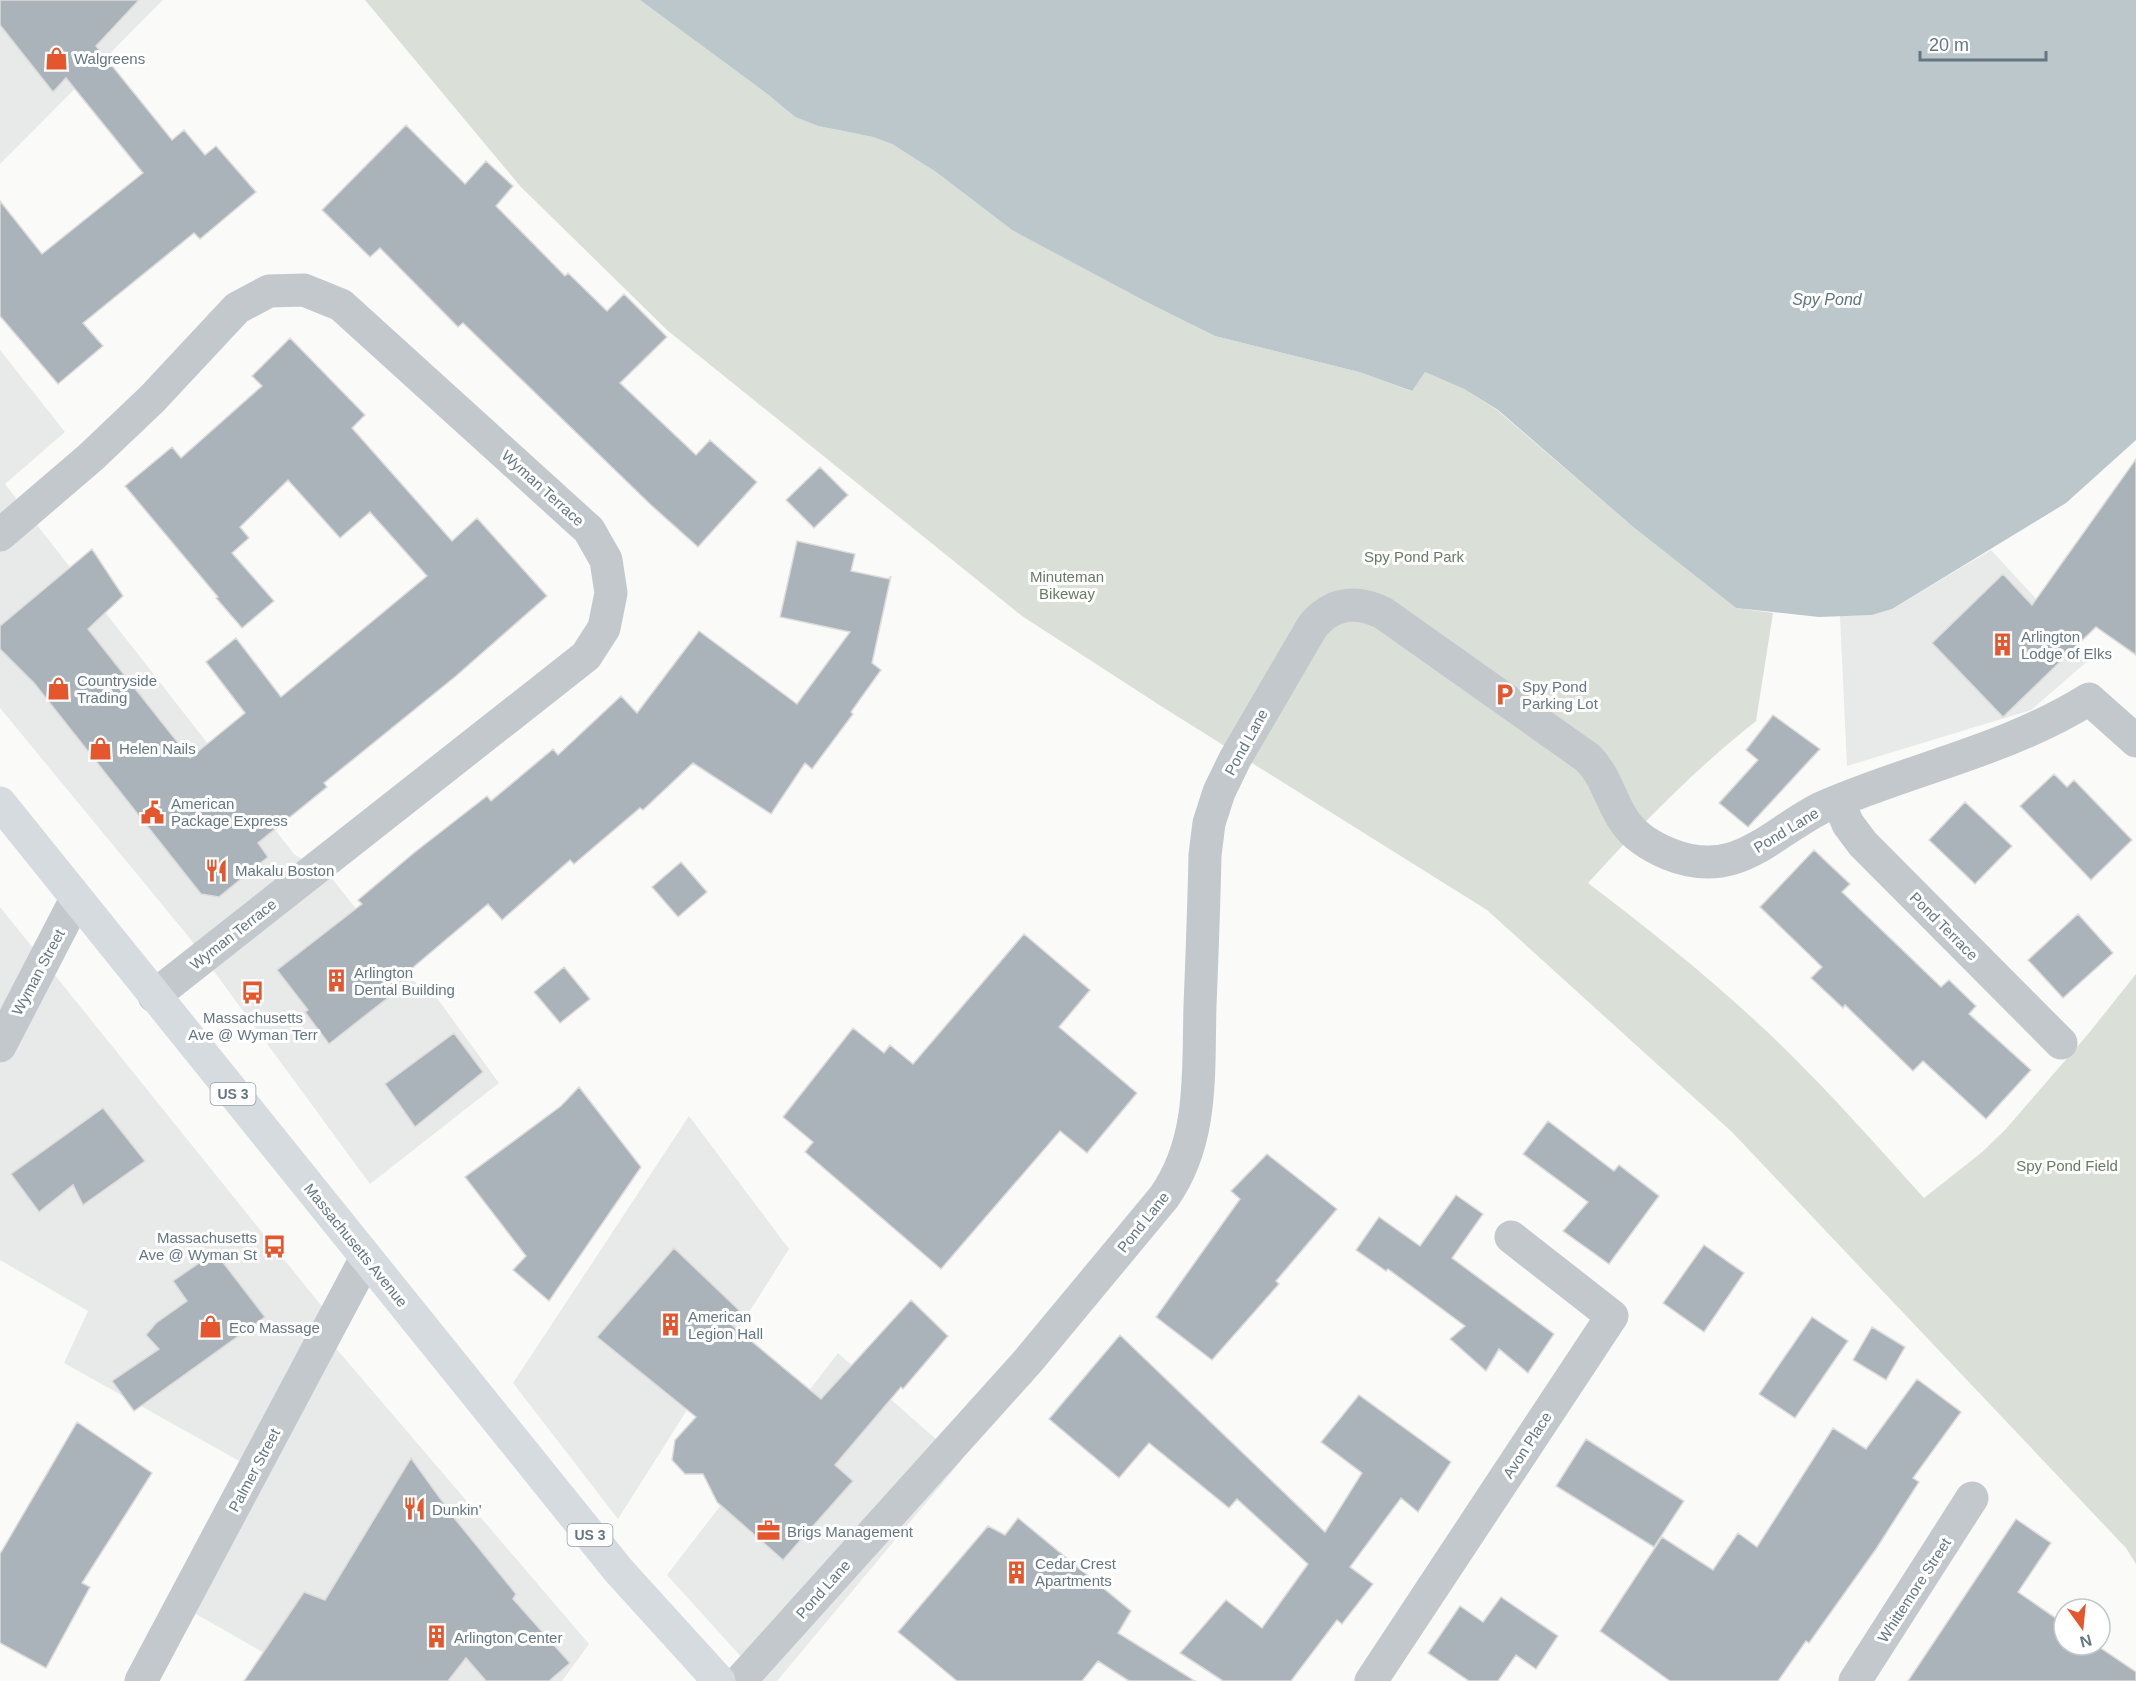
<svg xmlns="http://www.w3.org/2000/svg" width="2136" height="1681" font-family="Arial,sans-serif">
	<rect width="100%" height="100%" fill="#fafaf8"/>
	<path fill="#e8e9e9" d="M0 0H163L0 164Z
		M0 350 65 432 5 484 294 854 333 880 427 997 434 994 499 1083 370 1184 188 936 0 708Z
		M1991 550 2091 658 2031 710 1847 766 1840 616 1872 615 1892 609Z
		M0 907 324 1309 241 1462 64 1363 88 1311 0 1260Z
		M689 1116 789 1249 618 1519 513 1383Z
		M334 1346 589 1644 562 1681H313L189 1610Z
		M838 1353 961 1461 777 1681H763L667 1575Z"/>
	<path fill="#dadfd7" d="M365 0H640L766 93 795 117 818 126 873 137 892 144 936 172 1012 230 1215 336 1359 372 1411 391 1425 372 1464 389 1497 410 1632 526 1736 608 1773 613 1756 721C1694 770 1641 825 1588 883 1656 935 1723 988 1784 1048 1833 1096 1878 1147 1924 1198L1981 1153 2005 1130 2089 1033 2136 974V1564L2126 1548 1732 1132 1487 910 1164 708 1022 616 667 330 520 186Z"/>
	<path fill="#bbc7cb" d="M640 0H2136V440L2066 503 1892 609 1872 615 1819 617 1736 608 1632 526 1498 410 1464 389 1425 372 1412 391 1359 372 1215 336 1145 301 1012 230 936 172 892 144 873 137 818 126 795 117 766 93Z"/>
	<path fill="#aab3b9" stroke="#dcdcda" stroke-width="1.5" d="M0 0H139L96 46 172 140 184 130 205 155 216 146 256 192 200 239 194 233 83 323 103 346 58 384 0 316V201L42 254 143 173 66 78 53 92 0 25Z
		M406 125 465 184 486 161 513 186 496 206 565 276 568 273 607 311 624 294 667 337 620 383 696 455 710 440 757 482 698 547 651 505 463 323 458 327 380 248 370 257 322 210Z
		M290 338 365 415 352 428 452 541 477 518 547 596 456 676 324 783 327 787 258 843 268 857 219 897 201 894 34 683 0 649V626L92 549 123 596 88 629 190 758 245 713 206 662 236 638 281 697 427 576 370 512 340 538 288 480 240 527 249 538 232 553 274 601 242 628 216 598 218 597 125 486 172 447 181 458 262 386 252 376Z
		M2136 459V655L2096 627 2003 717 1932 643 2003 574 2032 605Z
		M820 467 848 495 814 528 786 500Z
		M797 541 855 554 851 571 889 579 891 576 872 663 881 670 851 712 853 714 812 769 805 763 771 814 693 763 643 810 640 808 574 864 570 860 502 920 488 904 390 987 394 993 329 1044 305 1012 308 1010 277 970 362 904 358 900 415 852 487 796 491 801 553 749 558 755 621 696 637 713 699 631 797 704 850 632 780 617Z
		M1773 715 1820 749 1748 827 1719 803 1758 760 1746 750Z
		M2054 774 2067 787 2074 780 2132 840 2091 880 2020 806Z
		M1965 802 2012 846 1975 884 1929 840Z
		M1814 850 1850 884 1842 892 1941 987 1949 980 1976 1006 1969 1014 2031 1070 1986 1119 1923 1061 1913 1071 1845 1005 1843 1008 1811 978 1822 967 1760 907Z
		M681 862 707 892 678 917 652 887Z
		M2078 914 2113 953 2063 998 2028 960Z
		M1024 934 1090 990 1059 1027 1137 1093 1087 1153 1060 1131 941 1269 805 1152 813 1142 783 1117 853 1028 884 1053 890 1045 913 1064Z
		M564 967 590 999 560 1023 534 992Z
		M454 1033 483 1072 415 1127 385 1084Z
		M579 1087 641 1167 549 1301 513 1270 526 1256 465 1177 561 1106Z
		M103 1108 145 1161 83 1205 73 1185 39 1212 11 1174Z
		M1548 1121 1614 1171 1619 1165 1659 1196 1609 1264 1563 1231 1588 1202 1523 1154Z
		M1267 1154 1337 1209 1276 1281 1279 1284 1212 1360 1156 1317 1240 1199 1231 1191Z
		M1456 1195 1483 1214 1452 1258 1554 1334 1528 1373 1499 1349 1486 1371 1450 1339 1465 1326 1388 1269 1386 1271 1356 1250 1379 1217 1420 1246Z
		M1704 1245 1744 1273 1704 1332 1663 1303Z
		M674 1248 741 1312 732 1325 821 1399 911 1300 948 1336 903 1389 901 1387 835 1465 853 1481 783 1560 717 1502 703 1474H685L672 1460 675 1440 696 1417 597 1337Z
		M215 1252 265 1317 134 1411 112 1381 159 1349 146 1335 156 1323 187 1301 173 1281Z
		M1812 1317 1848 1341 1795 1418 1759 1394Z
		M1872 1327 1905 1347 1886 1380 1853 1360Z
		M1120 1335 1325 1532 1362 1473 1321 1442 1359 1395 1451 1462 1418 1512 1401 1498 1350 1567 1373 1584 1342 1624 1337 1620 1291 1681H1223L1180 1653 1226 1600 1262 1628 1308 1564 1237 1499 1229 1508 1149 1443 1119 1478 1049 1419Z
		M1917 1379 1961 1412 1913 1478 1919 1482 1876 1549 1809 1643 1806 1641 1778 1681H1670L1600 1631 1662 1537 1713 1570 1738 1533 1757 1547 1833 1428 1866 1449Z
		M77 1422 152 1473 82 1583 90 1587 46 1668 0 1643V1554Z
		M1586 1439 1684 1501 1654 1547 1556 1486Z
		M411 1458 455 1519 516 1594 513 1599 570 1663 549 1681H486L466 1658 448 1681H244L304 1592 325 1600Z
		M1018 1518 1131 1611 1118 1633 1195 1681H1129L1098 1661 1082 1681H957L898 1632 988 1526 1005 1535Z
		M2016 1519 2051 1543 2018 1592 2064 1624V1645H2096L2136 1672V1681H1908Z
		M1501 1597 1558 1636 1536 1669 1516 1655 1498 1681H1469L1428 1653 1460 1606 1483 1622Z"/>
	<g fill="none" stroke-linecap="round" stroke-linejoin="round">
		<path stroke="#c3c8cc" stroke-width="33" d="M0 535 91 457 152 399 237 308 269 291 304 290 341 305 589 530 606 560 611 593 604 628 586 656 154 996
			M1838 801 1848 824 1863 844 2061 1043
			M0 1046 76 899
			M141 1681 366 1258
			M740 1681 1028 1361 1164 1197C1204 1140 1198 1073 1200 1006 1202 956 1204 905 1205 855L1209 823 1219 792 1235 759 1312 627C1331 602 1357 600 1383 613L1588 758C1607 777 1610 801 1625 822 1636 838 1652 847 1669 854 1736 881 1768 835 1821 808 1909 769 2006 751 2089 699L2136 741
			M1371 1681 1612 1316 1511 1237
			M1855 1681 1972 1498"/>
		<path stroke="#d6dbdf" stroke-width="33" d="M0 803 619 1571 719 1681"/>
	</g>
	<defs>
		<symbol id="shop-bare" viewBox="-9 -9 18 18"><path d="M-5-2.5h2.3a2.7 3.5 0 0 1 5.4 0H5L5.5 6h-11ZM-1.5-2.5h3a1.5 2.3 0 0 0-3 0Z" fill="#e4572e" stroke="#fff" stroke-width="2.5" paint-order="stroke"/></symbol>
		<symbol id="building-bare" viewBox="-9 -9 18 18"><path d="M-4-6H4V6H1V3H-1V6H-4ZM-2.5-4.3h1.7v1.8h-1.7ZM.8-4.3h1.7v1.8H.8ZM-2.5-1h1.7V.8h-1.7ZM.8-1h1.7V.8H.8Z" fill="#e4572e" stroke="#fff" stroke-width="2.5" paint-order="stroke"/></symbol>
		<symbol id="parking-bare" viewBox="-9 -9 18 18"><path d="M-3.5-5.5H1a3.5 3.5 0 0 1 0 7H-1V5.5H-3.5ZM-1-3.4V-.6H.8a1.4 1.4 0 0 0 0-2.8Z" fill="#e4572e" stroke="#fff" stroke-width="2.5" paint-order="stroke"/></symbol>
		<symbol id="civic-bare" viewBox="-9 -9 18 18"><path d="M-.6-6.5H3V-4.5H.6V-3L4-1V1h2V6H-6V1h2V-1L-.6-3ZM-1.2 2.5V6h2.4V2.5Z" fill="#e4572e" stroke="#fff" stroke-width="2.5" paint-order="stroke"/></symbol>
		<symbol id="restaurant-bare" viewBox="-9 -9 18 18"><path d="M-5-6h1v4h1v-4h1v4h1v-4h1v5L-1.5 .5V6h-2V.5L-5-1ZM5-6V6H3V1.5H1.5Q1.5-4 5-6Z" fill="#e4572e" stroke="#fff" stroke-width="2.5" paint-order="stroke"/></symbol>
		<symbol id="bus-bare" viewBox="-9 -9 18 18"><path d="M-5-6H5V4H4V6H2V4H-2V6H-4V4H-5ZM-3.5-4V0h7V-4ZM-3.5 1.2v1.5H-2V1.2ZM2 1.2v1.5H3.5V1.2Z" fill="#e4572e" stroke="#fff" stroke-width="2.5" paint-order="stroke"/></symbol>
		<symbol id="office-bare" viewBox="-9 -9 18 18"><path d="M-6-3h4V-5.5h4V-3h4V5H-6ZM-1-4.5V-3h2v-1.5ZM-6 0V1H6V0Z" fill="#e4572e" stroke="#fff" stroke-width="2.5" paint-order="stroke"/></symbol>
	</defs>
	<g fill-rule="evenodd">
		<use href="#shop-bare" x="40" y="42" width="33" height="33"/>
		<use href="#building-bare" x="1986" y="628" width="33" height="33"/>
		<use href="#shop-bare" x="42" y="672" width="33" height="33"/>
		<use href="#parking-bare" x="1488" y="678" width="33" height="33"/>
		<use href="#shop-bare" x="84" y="732" width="33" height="33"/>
		<use href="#civic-bare" x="136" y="796" width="33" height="33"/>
		<use href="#restaurant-bare" x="200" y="854" width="33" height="33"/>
		<use href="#building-bare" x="320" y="964" width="33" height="33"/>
		<use href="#bus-bare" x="236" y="976" width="33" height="33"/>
		<use href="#bus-bare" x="258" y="1230" width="33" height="33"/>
		<use href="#building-bare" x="654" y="1308" width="33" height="33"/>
		<use href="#shop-bare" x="194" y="1310" width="33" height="33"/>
		<use href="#restaurant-bare" x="398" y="1492" width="33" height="33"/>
		<use href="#office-bare" x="752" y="1514" width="33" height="33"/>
		<use href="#building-bare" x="1000" y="1556" width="33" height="33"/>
		<use href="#building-bare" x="420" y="1620" width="33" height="33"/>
	</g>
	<g text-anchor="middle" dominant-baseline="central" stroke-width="6" stroke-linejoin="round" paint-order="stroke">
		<g fill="#fff" stroke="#939fa8" stroke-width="1.5">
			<rect x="210.5" y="1083" width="45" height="22" rx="4.5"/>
			<rect x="567.5" y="1524" width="45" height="22" rx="4.5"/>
		</g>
		<g font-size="14" font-weight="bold" fill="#657683">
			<text x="233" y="1094">US 3</text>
			<text x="590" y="1535">US 3</text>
		</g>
		<g font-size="15" fill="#657683" stroke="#fff" text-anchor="start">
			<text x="74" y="58">Walgreens</text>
			<text x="2021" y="636">Arlington<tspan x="2021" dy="17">Lodge of Elks</tspan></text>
			<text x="77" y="680">Countryside<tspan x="77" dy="17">Trading</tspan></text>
			<text x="1522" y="686">Spy Pond<tspan x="1522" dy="17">Parking Lot</tspan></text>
			<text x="119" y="748">Helen Nails</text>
			<text x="171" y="803">American<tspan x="171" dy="17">Package Express</tspan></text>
			<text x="235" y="870">Makalu Boston</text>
			<text x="354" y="972">Arlington<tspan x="354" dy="17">Dental Building</tspan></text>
			<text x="253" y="1017" text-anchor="middle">Massachusetts<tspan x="253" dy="17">Ave @ Wyman Terr</tspan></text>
			<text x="257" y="1237" text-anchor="end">Massachusetts<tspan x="257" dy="17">Ave @ Wyman St</tspan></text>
			<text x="688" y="1316">American<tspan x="688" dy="17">Legion Hall</tspan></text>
			<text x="229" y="1327">Eco Massage</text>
			<text x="432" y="1509">Dunkin'</text>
			<text x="787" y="1531">Brigs Management</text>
			<text x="1035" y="1563">Cedar Crest<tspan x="1035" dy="17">Apartments</tspan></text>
			<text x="454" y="1637">Arlington Center</text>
		</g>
		<g font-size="15" fill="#657683" stroke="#fff">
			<text transform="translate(543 488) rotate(42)">Wyman Terrace</text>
			<text transform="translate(1246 742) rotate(-61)">Pond Lane</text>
			<text transform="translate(1786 830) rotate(-31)">Pond Lane</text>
			<text transform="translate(1944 926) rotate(45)">Pond Terrace</text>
			<text transform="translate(233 934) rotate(-38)">Wyman Terrace</text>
			<text transform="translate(38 972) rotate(-62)">Wyman Street</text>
			<text transform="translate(1143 1222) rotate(-51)">Pond Lane</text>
			<text transform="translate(356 1245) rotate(51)">Massachusetts Avenue</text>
			<text transform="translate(1527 1445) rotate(-57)">Avon Place</text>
			<text transform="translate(254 1470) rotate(-62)">Palmer Street</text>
			<text transform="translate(823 1589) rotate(-48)">Pond Lane</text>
			<text transform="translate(1914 1590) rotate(-57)">Whittemore Street</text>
		</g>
		<g font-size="15" fill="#687a64" stroke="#fff">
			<text x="1414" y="556">Spy Pond Park</text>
			<text x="1067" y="576">Minuteman<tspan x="1067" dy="17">Bikeway</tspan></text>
			<text x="2067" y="1165">Spy Pond Field</text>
		</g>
		<g font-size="16" font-style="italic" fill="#60757c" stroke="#fff">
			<text x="1827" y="299">Spy Pond</text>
		</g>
	</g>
	<g transform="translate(2082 1627) rotate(165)"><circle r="28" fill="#ffffff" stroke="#c1c8cd" stroke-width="1.5"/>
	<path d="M0-4.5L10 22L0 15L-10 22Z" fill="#e4572e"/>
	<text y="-9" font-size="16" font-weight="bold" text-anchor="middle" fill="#657683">N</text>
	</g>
	<path d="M1920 51v9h126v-9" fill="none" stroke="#657683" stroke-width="3"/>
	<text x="1929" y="51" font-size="18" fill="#657683" stroke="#ffffff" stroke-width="4.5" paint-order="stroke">20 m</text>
</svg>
